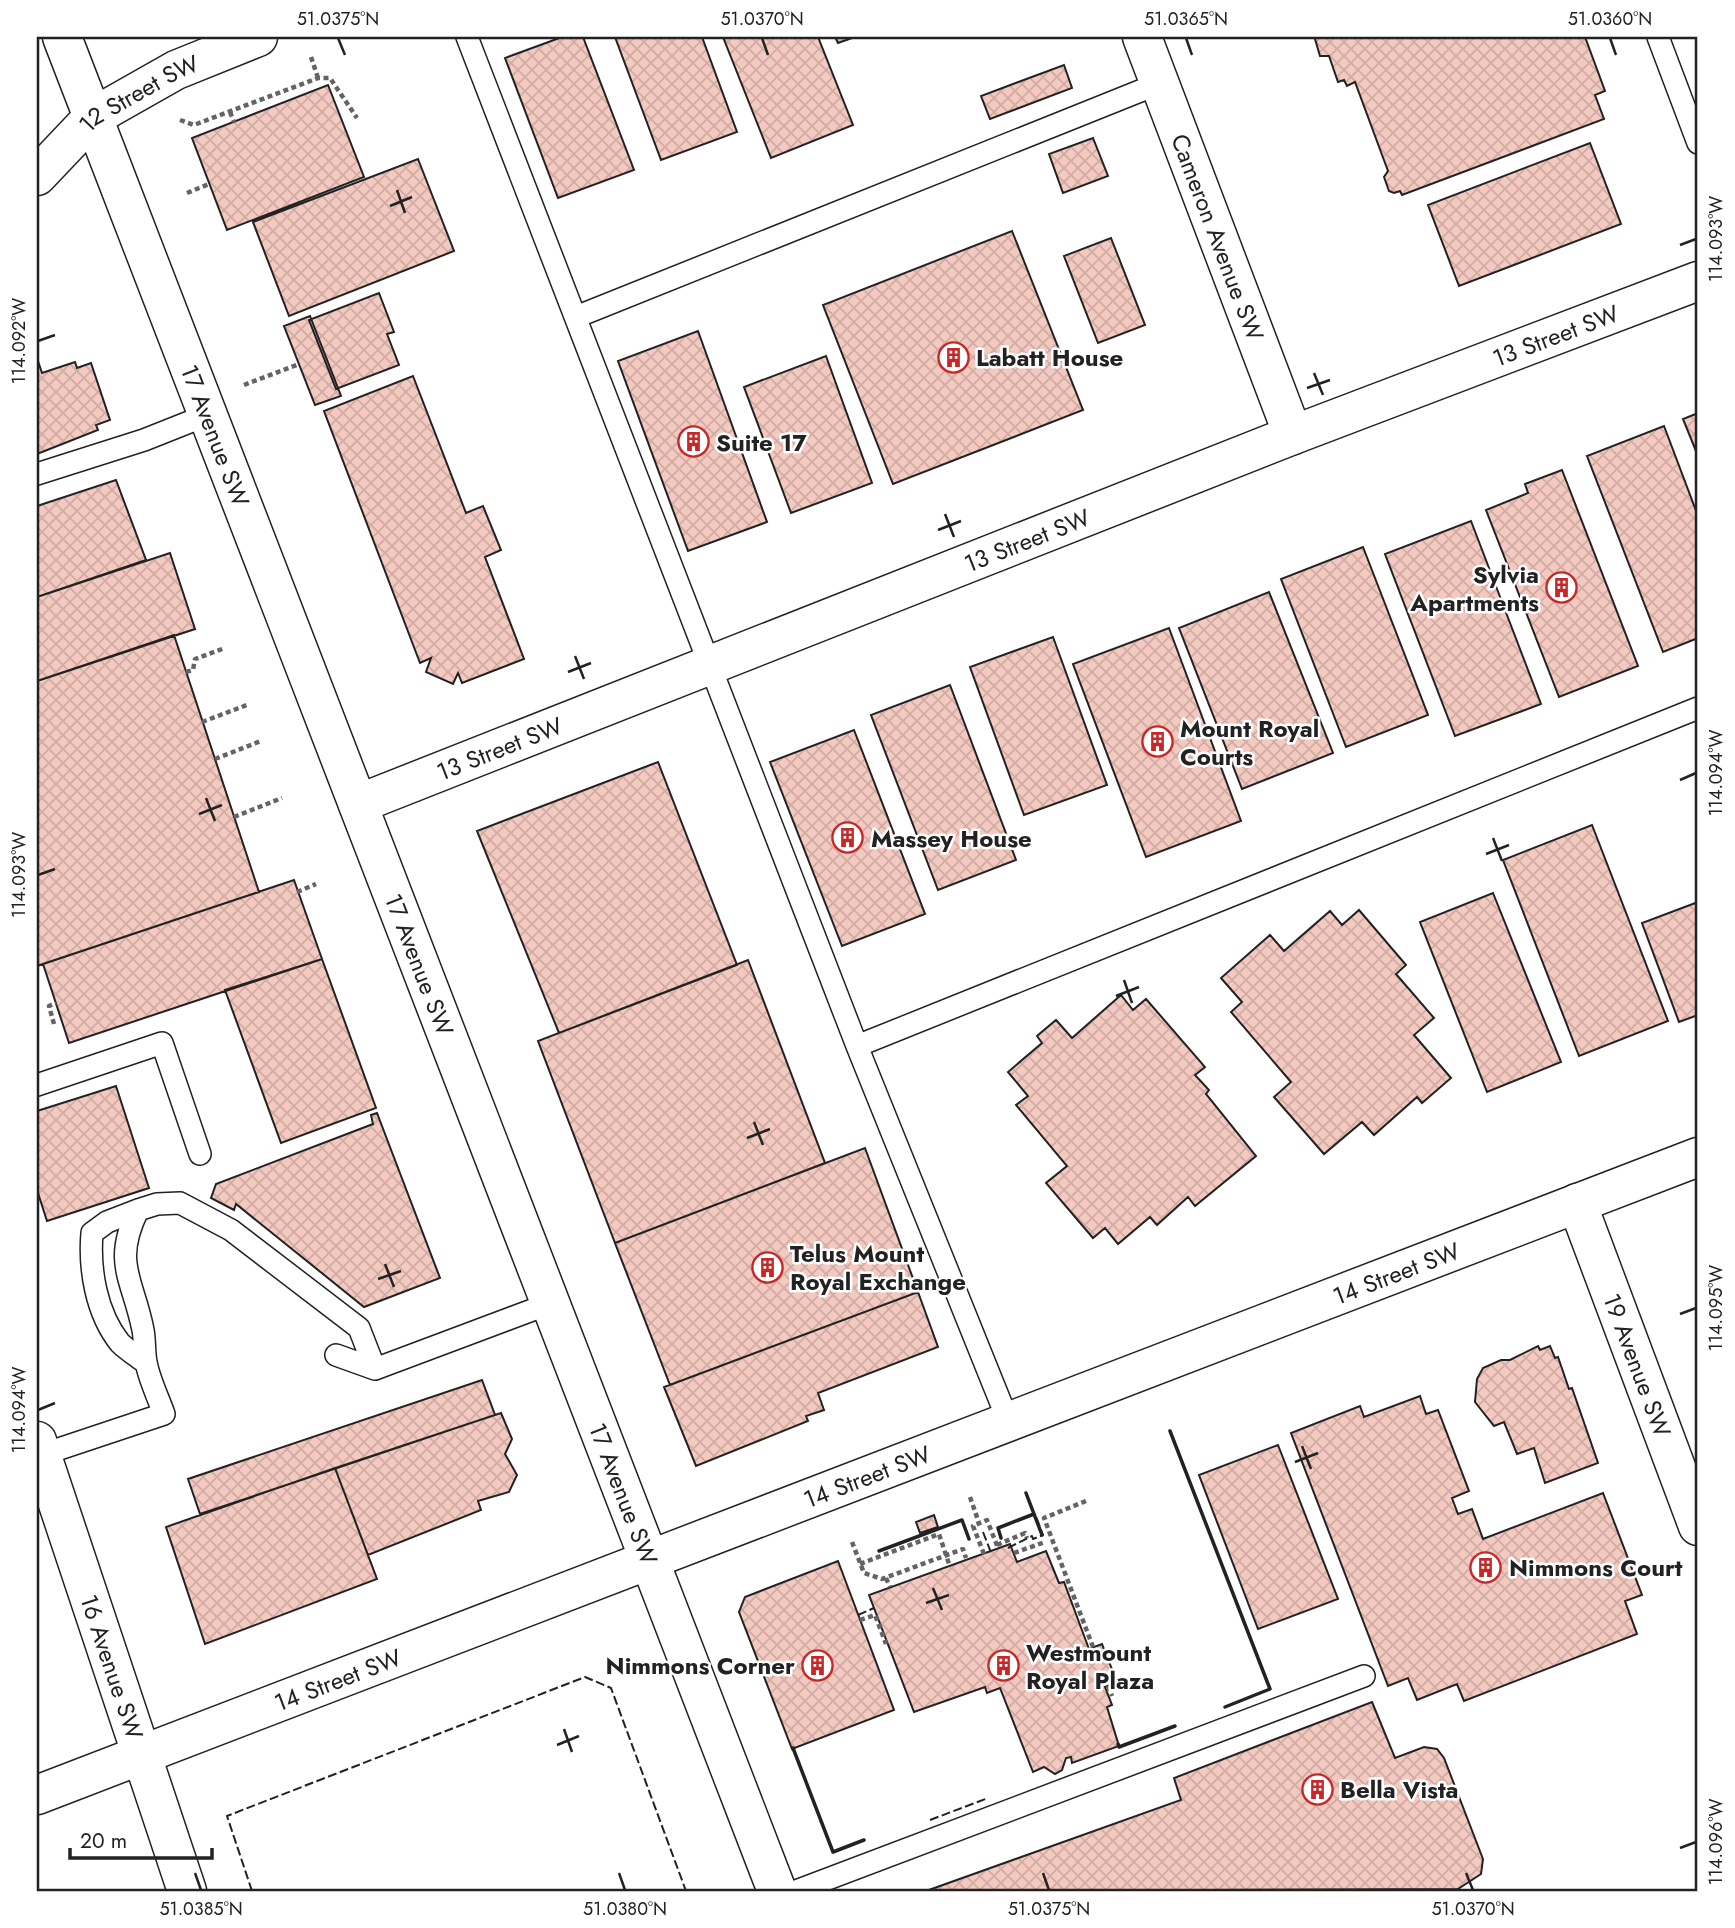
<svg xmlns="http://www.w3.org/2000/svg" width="1735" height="1928" font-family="Jost,sans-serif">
	<defs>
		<pattern id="building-cross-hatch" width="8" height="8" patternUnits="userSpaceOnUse" patternTransform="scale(1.75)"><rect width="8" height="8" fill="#f3c9c0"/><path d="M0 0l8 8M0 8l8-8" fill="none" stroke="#d0aca5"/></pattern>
	</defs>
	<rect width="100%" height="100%" fill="#fff"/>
	<path fill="url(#building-cross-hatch)" stroke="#222" stroke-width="2" d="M562 37H583L634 170 558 198 505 58Z
		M615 37H702L737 132 661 160Z
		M723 37H818L853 125 771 158Z
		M835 37H855L838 43Z
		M1317 37H1585L1605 91 1595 95 1604 119 1402 195 1400 191 1394 193 1389 191 1384 177 1388 171 1355 82 1347 86 1344 80 1338 82 1329 56H1320L1315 39Z
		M1064 65 1072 88 990 119 981 96Z
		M328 85 364 177 227 230 192 138Z
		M1093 138 1108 176 1063 193 1049 154Z
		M1590 143 1621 224 1459 286 1428 205Z
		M418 159 454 251 289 316 253 222Z
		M1012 231 1083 410 893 484 823 305Z
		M1111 238 1145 325 1098 343 1064 256Z
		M379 293 394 332 387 334 399 365 336 389 309 320Z
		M310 316 341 396 315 405 284 326Z
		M698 331 767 522 688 551 618 361Z
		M826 356 872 483 791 513 744 387Z
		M38 361 42 373 75 362 77 368 91 363 110 420 96 425 98 430 37 454Z
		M413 376 466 513 483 506 501 550 485 557 524 659 462 683 458 673 453 684 426 672 431 658 420 663 324 411Z
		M1698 413V456L1683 419Z
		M1664 426 1698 516V638L1663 652 1587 456Z
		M1562 470 1638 666 1559 697 1486 510 1528 493 1525 484Z
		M116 480 146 560 37 597V506Z
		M1471 521 1541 704 1455 736 1385 554Z
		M1363 547 1428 715 1346 747 1281 579Z
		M170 553 195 629 37 681V597Z
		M1269 592 1333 753 1242 789 1179 628Z
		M1169 628 1241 821 1146 857 1073 664Z
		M174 635 259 892 37 966V681Z
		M1053 637 1107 785 1024 815 970 667Z
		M950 685 1016 860 938 890 871 715Z
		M854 730 925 914 842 946 770 762Z
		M658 762 737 965 559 1033 477 831Z
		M1592 825 1668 1021 1579 1056 1503 860Z
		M294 880 322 959 69 1043 43 964Z
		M1493 893 1561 1062 1487 1092 1420 922Z
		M1698 902V1015L1679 1022 1642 923Z
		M1359 910 1406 965 1396 974 1434 1018 1414 1035 1451 1078 1422 1103 1417 1097 1374 1135 1362 1122 1324 1154 1274 1097 1291 1082 1231 1012 1242 1002 1221 978 1270 935 1284 951 1330 911 1342 925Z
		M322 959 376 1108 281 1143 225 990Z
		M748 960 825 1163 615 1243 538 1041Z
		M1121 995 1133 1010 1146 999 1205 1067 1195 1075 1209 1090 1206 1094 1256 1156 1195 1206 1188 1197 1157 1225 1150 1217 1118 1244 1105 1228 1093 1238 1046 1183 1067 1166 1016 1105 1028 1096 1008 1072 1042 1043 1037 1036 1056 1020 1072 1038Z
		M116 1086 149 1188 47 1221 37 1190V1111Z
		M377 1113 440 1278 364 1307 236 1204 234 1210 211 1198 216 1184 373 1124 371 1115Z
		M865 1148 918 1292 670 1385 615 1243Z
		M918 1292 938 1347 818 1393 824 1410 806 1416 808 1421 696 1466 664 1387Z
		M1538 1346 1540 1350 1550 1346 1555 1358 1558 1357 1569 1389 1572 1388 1598 1463 1545 1483 1534 1448 1517 1454 1504 1422 1494 1426 1475 1402 1477 1379 1483 1368 1501 1360H1510Z
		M482 1380 495 1415 200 1514 188 1479Z
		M1420 1396 1426 1414 1438 1410 1469 1491 1452 1498 1458 1514 1472 1509 1483 1539 1603 1493 1642 1595 1625 1601 1637 1634 1464 1701 1457 1684 1417 1700 1408 1678 1388 1686 1291 1433 1360 1406 1364 1417Z
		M501 1413 512 1439 505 1454 517 1475 509 1492 478 1501 481 1510 368 1555 335 1468Z
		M1278 1445 1338 1599 1258 1629 1199 1475Z
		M335 1468 377 1579 205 1644 166 1527Z
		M934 1515 938 1527 920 1533 916 1522Z
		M1010 1544 1017 1562 1046 1551 1059 1583 1064 1582 1089 1649 1102 1644 1117 1682 1105 1687 1112 1705 1107 1707 1119 1746 1072 1763 1071 1757 1066 1758 1062 1770 1055 1774 1044 1767 1033 1772 1000 1688 987 1693 985 1687 914 1712 869 1595Z
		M838 1561 894 1710 792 1749 739 1612 745 1597Z
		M1372 1702 1395 1758 1424 1747 1437 1749 1444 1758 1483 1859 1481 1874 1458 1889 926 1891 1181 1800 1174 1778Z"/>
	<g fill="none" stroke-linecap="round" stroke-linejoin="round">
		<defs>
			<path id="lane" d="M467 37 857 1046 1009 1423
				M1658 37 1698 143
				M576 317 1160 83
				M37 474 144 440 207 415
				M857 1046 1698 708
				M37 1085 162 1043 200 1154
				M138 1210 107 1222 92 1233C89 1269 96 1313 120 1343 127 1350 138 1357 146 1363
				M336 1355 375 1369 551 1303
				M41 1455 164 1414C158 1397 149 1379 146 1362 144 1352 145 1340 143 1330 133 1279 112 1263 138 1210L157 1204 180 1203 231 1230 359 1328 375 1369
				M796 1891 1364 1676"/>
			<g id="street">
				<path id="s1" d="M1142 37 1293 435"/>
				<path id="s2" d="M37 176 93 117 176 70 258 37"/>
				<path id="s3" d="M358 804 1293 435 1698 281"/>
				<path id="s4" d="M1577 1203 1698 1526"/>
				<path id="s5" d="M37 1441 187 1891"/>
			</g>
			<g id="secondary">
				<path id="s6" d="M62 37 777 1891"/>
				<path id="s7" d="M37 1795 1698 1157"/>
			</g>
		</defs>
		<use href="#lane" stroke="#222" stroke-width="24"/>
		<use href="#street" stroke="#222" stroke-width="41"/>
		<use href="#secondary" stroke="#222" stroke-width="41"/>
		<path stroke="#646464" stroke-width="4.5" stroke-dasharray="5 3.5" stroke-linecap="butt" d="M311 57 318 78
			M230 112 234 122
			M180 120 194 125 318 78H330L357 118
			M187 193 209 184
			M244 385 299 364
			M186 672 193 670 195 659 225 648
			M202 722 247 705
			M215 759 261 741
			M234 817 282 798
			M297 892 316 884
			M54 1024 49 1006 56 1003
			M970 1497 979 1523
			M1086 1501 1044 1518 1093 1647
			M852 1542 864 1573 882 1579 963 1549 966 1558
			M997 1545 1025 1533 1027 1538
			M984 1554 973 1526 987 1520 998 1548
			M860 1564 939 1534 949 1564
			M886 1578 890 1587
			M860 1620 875 1615 886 1644
			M1108 1686 1112 1696"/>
		<use href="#lane" stroke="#fff" stroke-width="21"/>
		<use href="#street" stroke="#fff" stroke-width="38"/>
		<use href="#secondary" stroke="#fff" stroke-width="38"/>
		<path stroke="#646464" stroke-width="4.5" stroke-dasharray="5 3.5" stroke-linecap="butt" d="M1014 1553 1045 1542"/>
		<path stroke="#222" stroke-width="2" stroke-dasharray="9 3.5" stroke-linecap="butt" d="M983 1532 992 1555
			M1008 1548 1032 1536 1033 1539 1043 1535 1035 1514
			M858 1615 874 1608
			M930 1820 988 1798
			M252 1891 227 1816 585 1677 611 1688 686 1891"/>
		<path stroke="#222" stroke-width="3.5" d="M1170 1431 1270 1689 1225 1707
			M1026 1493 1042 1535
			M1001 1538 998 1528 1034 1514
			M879 1551 962 1520 969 1539
			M1118 1744 1119 1747 1175 1726
			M793 1748 833 1852 864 1840"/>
	</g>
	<path fill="none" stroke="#222" stroke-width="2.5" d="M338 38 345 55M762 38 768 55M1186 38 1192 55M1610 38 1616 55M397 190 405 213M390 206 412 197M1680 245 1696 239M38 341 55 335M1314 373 1323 395M1307 388 1330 380M945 514 954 537M938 530 961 521M575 656 584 679M568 672 591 663M1680 780 1696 773M206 798 215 821M199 814 222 805M1493 838 1502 861M1486 854 1509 845M38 875 55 869M1124 980 1132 1003M1116 996 1139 987M754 1122 763 1145M747 1138 770 1129M385 1264 394 1287M378 1279 401 1271M1680 1314 1696 1308M38 1410 55 1403M1302 1446 1311 1469M1295 1462 1318 1453M933 1588 942 1610M926 1603 949 1595M564 1729 572 1752M557 1745 579 1736M1680 1848 1696 1842M195 1873 201 1890M619 1873 625 1890M1043 1873 1049 1890M1466 1873 1473 1890"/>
	<defs>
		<symbol id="building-ring" viewBox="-11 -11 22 22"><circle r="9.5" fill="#fff" stroke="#c62828" stroke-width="1.5"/><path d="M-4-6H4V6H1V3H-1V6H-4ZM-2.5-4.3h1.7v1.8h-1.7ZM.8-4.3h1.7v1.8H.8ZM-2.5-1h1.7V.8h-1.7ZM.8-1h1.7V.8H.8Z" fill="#c62828"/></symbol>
	</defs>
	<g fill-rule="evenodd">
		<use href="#building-ring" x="936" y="340" width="35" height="35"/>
		<use href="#building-ring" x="676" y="424" width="35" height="35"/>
		<use href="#building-ring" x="1544" y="570" width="35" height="35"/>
		<use href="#building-ring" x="1140" y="724" width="35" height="35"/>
		<use href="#building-ring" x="830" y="820" width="35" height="35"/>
		<use href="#building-ring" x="750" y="1250" width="35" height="35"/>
		<use href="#building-ring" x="1468" y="1550" width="35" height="35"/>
		<use href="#building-ring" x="800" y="1648" width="35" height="35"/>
		<use href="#building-ring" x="986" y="1648" width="35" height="35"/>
		<use href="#building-ring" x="1300" y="1772" width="35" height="35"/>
	</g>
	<g text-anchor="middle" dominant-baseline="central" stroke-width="5" stroke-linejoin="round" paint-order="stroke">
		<g font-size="24" fill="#222" stroke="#fff">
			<text stroke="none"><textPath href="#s2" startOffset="133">12 Street SW</textPath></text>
			<text stroke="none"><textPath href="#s1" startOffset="214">Cameron Avenue SW</textPath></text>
			<text stroke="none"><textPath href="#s3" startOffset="1286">13 Street SW</textPath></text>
			<text stroke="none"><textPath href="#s6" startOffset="427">17 Avenue SW</textPath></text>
			<text stroke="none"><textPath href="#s3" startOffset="719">13 Street SW</textPath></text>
			<text stroke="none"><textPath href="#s3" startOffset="152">13 Street SW</textPath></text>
			<text stroke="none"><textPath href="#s6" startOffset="994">17 Avenue SW</textPath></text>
			<text stroke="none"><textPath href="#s7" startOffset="1456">14 Street SW</textPath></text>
			<text stroke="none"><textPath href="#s4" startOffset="173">19 Avenue SW</textPath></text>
			<text stroke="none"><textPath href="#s7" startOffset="889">14 Street SW</textPath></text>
			<text stroke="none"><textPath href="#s6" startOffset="1561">17 Avenue SW</textPath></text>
			<text stroke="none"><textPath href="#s5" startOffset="238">16 Avenue SW</textPath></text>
			<text stroke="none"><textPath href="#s7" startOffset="322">14 Street SW</textPath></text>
		</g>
		<g font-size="24" font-weight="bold" fill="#222" stroke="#fff" text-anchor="start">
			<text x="976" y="357">Labatt House</text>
			<text x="716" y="442">Suite 17</text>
			<text x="1539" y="574" text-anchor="end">Sylvia<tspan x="1539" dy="28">Apartments</tspan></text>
			<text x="1180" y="728">Mount Royal<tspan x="1180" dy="28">Courts</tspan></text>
			<text x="871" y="838">Massey House</text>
			<text x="790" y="1253">Telus Mount<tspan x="790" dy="28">Royal Exchange</tspan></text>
			<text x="1509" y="1567">Nimmons Court</text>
			<text x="1026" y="1652">Westmount<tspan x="1026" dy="28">Royal Plaza</tspan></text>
			<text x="795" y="1665" text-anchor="end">Nimmons Corner</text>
			<text x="1340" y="1789">Bella Vista</text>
		</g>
	</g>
	<rect width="1735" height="1928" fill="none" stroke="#ffffff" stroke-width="77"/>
	<path d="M70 1848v10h142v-10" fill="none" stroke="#222222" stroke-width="3.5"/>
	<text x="80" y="1848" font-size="21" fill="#222222" stroke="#ffffff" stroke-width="5" paint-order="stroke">20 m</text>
	<rect x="38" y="38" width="1658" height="1852" fill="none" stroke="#222" stroke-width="2.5"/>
	<g font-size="18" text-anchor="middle" fill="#222">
		<text x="338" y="25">51.0375°N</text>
		<text x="762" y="25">51.0370°N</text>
		<text x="1186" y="25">51.0365°N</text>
		<text x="1610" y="25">51.0360°N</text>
		<text transform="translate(1716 239) rotate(-90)" y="6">114.093°W</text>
		<text transform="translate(19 341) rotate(-90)" y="6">114.092°W</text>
		<text transform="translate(1716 773) rotate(-90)" y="6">114.094°W</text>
		<text transform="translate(19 875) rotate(-90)" y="6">114.093°W</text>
		<text transform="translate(1716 1308) rotate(-90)" y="6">114.095°W</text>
		<text transform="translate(19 1410) rotate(-90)" y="6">114.094°W</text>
		<text transform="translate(1716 1842) rotate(-90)" y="6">114.096°W</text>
		<text x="201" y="1915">51.0385°N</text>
		<text x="625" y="1915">51.0380°N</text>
		<text x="1049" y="1915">51.0375°N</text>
		<text x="1473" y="1915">51.0370°N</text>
	</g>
</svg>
